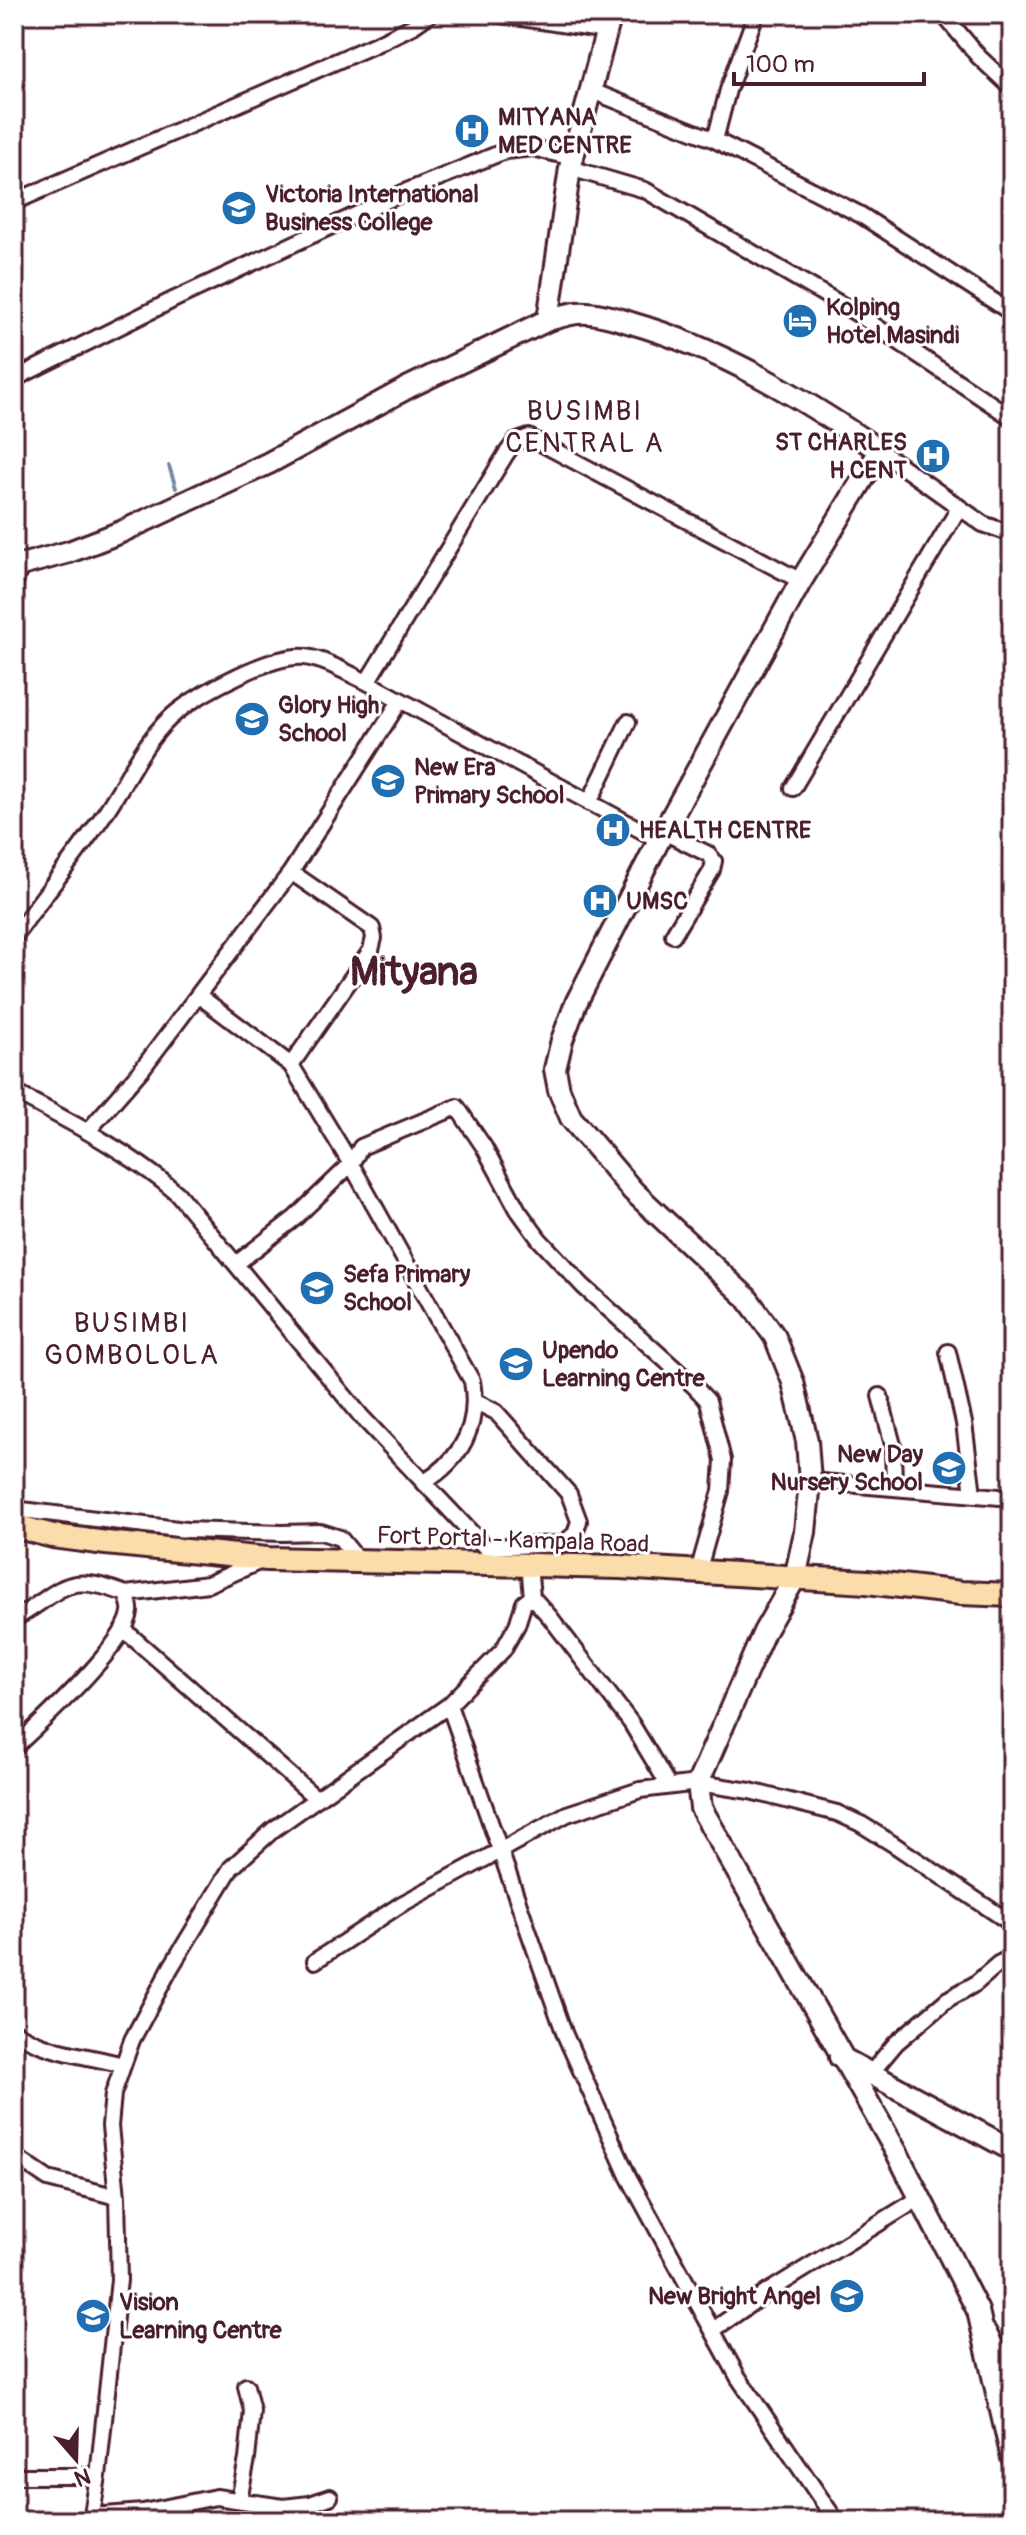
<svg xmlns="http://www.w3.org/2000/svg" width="1026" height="2535" font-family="Pangolin,sans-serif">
	<rect width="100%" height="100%" fill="#fff"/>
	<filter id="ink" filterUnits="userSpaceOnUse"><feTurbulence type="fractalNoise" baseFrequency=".0125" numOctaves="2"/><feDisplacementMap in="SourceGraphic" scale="16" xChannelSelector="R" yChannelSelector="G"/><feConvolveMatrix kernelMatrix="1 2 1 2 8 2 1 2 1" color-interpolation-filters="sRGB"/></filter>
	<g filter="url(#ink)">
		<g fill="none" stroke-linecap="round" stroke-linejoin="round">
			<path stroke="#738aa1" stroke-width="4" d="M169 466 176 488"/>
			<defs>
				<path id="street" d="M494 14 607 31
					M943 14 979 57 1012 88
					M592 91 715 140 861 215 1012 313
					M715 140 728 90 756 14
					M570 168 645 190 856 313 1012 418
					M14 202 376 44 413 26 430 14
					M14 379 175 299 407 191 505 151 533 148 573 158
					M880 451 983 524 1012 534
					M14 585 21 566
					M367 682 506 454 515 442 529 437 801 581
					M793 788 959 508
					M589 803 628 722
					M664 832 708 854 714 861 712 870 673 935
					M14 937C44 894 78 854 107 810 129 777 146 736 178 711 204 691 272 654 305 657 327 660 347 673 367 682L659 840
					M198 995 291 1065 351 1164 472 1381C480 1426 461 1460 423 1483
					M291 1065 371 950 374 938 372 928 291 872
					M14 1092C71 1122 128 1151 177 1193L361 1416 501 1564
					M88 1131 142 1069 291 872 400 701
					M236 1264 295 1218 351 1164 361 1147 457 1107 484 1147 518 1210 539 1239 583 1286 693 1385 708 1401 723 1460 721 1491 698 1572
					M948 1352 964 1423 973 1494
					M880 1396 893 1445 894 1488
					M476 1402 496 1412 569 1494 579 1521 575 1534 563 1544 485 1547
					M810 1481 1012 1498
					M14 1509 186 1530 282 1533 321 1532 340 1538 358 1560
					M529 1565 532 1597 550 1617 631 1723 669 1786
					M14 1619C65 1590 64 1570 126 1594
					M123 1629 317 1799
					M449 1705 565 2035 628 2176 738 2377 832 2515
					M14 1748C39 1724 127 1644 130 1612 131 1607 128 1599 126 1594L208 1584 261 1561
					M315 1961 400 1905 567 1814 640 1790 698 1783 750 1791 837 1813 861 1824 893 1844 1012 1924
					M14 2031C46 2053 87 2055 123 2065
					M871 2073 896 2043 948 1999 975 1984 998 1964 1012 1957
					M14 2156 48 2179 117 2197
					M713 2330 769 2291 920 2198
					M988 2331 1012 2377
					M14 2476H98
					M239 2500 247 2459 252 2411 246 2386
					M92 2516 143 2512 216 2497 283 2507 310 2504 330 2497
					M91 2521 98 2476 119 2280 117 2197 110 2126 113 2094 132 2040 171 1967 231 1868 274 1829 449 1705 503 1650 517 1625 524 1603 532 1597"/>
				<path id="secondary" d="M548 320C557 318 567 314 577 313 593 311 616 318 631 323 722 349 802 398 880 451L801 581 659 840 576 1003 562 1040 555 1069 559 1090 571 1118 633 1191 747 1298 775 1337 793 1382 807 1441 810 1481 805 1532 795 1578 764 1632 698 1783 701 1808 897 2153 978 2311 1012 2458
					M14 567 69 552 121 532 269 463 409 387 548 320 570 168 611 14
					M840 2057 1012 2150"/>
				<path id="primary" d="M14 1526 53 1536 106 1543 267 1559 620 1567 867 1582 961 1593 1012 1595"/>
			</defs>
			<use href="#street" stroke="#4a1f2b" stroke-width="20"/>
			<use href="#secondary" stroke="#4a1f2b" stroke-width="26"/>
			<use href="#primary" stroke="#4a1f2b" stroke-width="28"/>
			<use href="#street" stroke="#fff" stroke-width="14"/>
			<use href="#secondary" stroke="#fff" stroke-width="20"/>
			<use href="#primary" stroke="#faddab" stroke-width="22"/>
		</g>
	</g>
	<defs>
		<symbol id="hospital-disc" viewBox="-11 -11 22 22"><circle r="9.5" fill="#1f6fb2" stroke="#fff"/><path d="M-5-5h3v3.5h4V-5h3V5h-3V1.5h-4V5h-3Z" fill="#fff"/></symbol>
		<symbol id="school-disc" viewBox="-11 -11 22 22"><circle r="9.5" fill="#1f6fb2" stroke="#fff"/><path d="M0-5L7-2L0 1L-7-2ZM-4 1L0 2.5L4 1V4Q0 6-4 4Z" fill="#fff"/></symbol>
		<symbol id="hotel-disc" viewBox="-11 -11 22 22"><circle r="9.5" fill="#1f6fb2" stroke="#fff"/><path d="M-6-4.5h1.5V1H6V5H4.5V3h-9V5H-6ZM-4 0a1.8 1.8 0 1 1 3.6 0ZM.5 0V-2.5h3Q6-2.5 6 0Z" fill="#fff"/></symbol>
	</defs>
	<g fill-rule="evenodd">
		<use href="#hospital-disc" x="452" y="111" width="40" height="40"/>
		<use href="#school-disc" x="219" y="188" width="40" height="40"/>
		<use href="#hotel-disc" x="780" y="301" width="40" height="40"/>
		<use href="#hospital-disc" x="913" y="436" width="40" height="40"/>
		<use href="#school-disc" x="232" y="699" width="40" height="40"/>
		<use href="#school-disc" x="368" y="761" width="40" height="40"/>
		<use href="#hospital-disc" x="593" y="810" width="40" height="40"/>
		<use href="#hospital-disc" x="580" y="881" width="40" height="40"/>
		<use href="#school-disc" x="297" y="1268" width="40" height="40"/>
		<use href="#school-disc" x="496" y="1344" width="40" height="40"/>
		<use href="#school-disc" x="929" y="1448" width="40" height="40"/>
		<use href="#school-disc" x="827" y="2276" width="40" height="40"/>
		<use href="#school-disc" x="73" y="2296" width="40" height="40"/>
	</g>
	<g text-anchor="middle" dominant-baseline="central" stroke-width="6" stroke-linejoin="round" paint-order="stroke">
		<g font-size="24" font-weight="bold" fill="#4a1f2b" stroke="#fff" text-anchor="start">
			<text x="498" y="117">MITYANA<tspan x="498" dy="28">MED CENTRE</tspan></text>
			<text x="265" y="194">Victoria International<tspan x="265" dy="28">Business College</tspan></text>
			<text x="826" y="307">Kolping<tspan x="826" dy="28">Hotel Masindi</tspan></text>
			<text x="907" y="442" text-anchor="end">ST CHARLES<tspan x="907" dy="28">H CENT</tspan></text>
			<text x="278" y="705">Glory High<tspan x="278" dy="28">School</tspan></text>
			<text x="414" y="767">New Era<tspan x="414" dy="28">Primary School</tspan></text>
			<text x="639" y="830">HEALTH CENTRE</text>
			<text x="626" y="901">UMSC</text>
			<text x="343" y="1274">Sefa Primary<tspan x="343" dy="28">School</tspan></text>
			<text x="542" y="1350">Upendo<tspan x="542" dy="28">Learning Centre</tspan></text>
			<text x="923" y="1454" text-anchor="end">New Day<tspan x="923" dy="28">Nursery School</tspan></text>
			<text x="821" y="2296" text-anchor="end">New Bright Angel</text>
			<text x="119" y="2302">Vision<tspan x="119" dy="28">Learning Centre</tspan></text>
		</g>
		<g font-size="24" fill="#4a1f2b" stroke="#fff">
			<text transform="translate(513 1540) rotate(2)">Fort Portal - Kampala Road</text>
		</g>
		<g font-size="28" letter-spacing="2" fill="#4a1f2b" stroke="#fff">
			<text x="585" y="411">BUSIMBI<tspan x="585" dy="32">CENTRAL A</tspan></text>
			<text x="132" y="1323">BUSIMBI<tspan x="132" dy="32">GOMBOLOLA</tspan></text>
		</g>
		<g font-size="40" font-weight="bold" fill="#4a1f2b" stroke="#fff">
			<text x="414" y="972">Mityana</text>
		</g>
	</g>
	<rect width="1026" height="2535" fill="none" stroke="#fff" stroke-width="48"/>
	<rect x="24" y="24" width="978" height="2487" fill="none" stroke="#4a1f2b" stroke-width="3" filter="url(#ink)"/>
	<g transform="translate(76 2459) rotate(160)" stroke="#ffffff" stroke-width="6" paint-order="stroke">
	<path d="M0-6L14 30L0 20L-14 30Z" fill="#4a1f2b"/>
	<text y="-12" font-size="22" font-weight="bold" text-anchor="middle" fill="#4a1f2b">N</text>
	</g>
	<path d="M734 72v12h190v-12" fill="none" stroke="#4a1f2b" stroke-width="4"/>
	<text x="746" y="72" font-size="24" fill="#4a1f2b" stroke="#ffffff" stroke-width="6" paint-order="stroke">100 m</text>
</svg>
